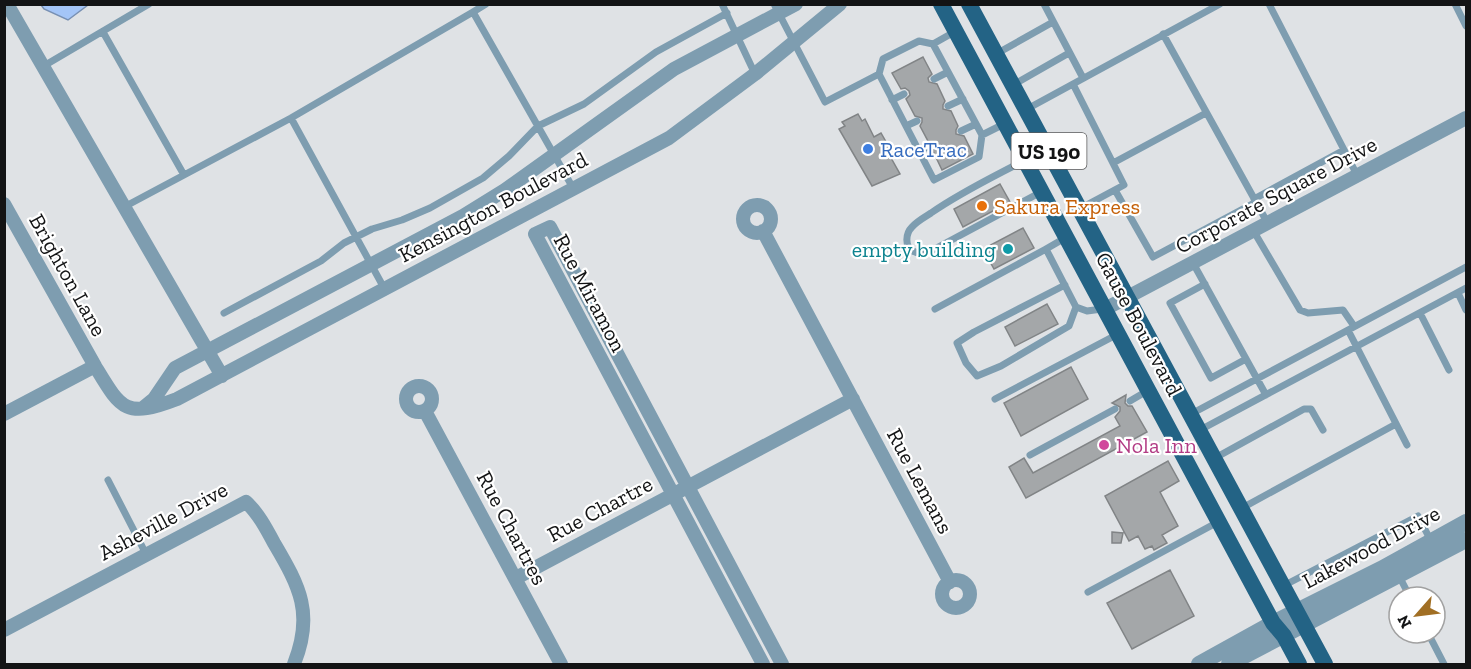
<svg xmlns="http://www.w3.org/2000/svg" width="1471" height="669" font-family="'Zilla Slab',serif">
	<rect width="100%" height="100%" fill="#dfe2e5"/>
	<path fill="#a4c5f7" stroke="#7890b3" stroke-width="1.5" d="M41 5H88L68 20 44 9Z"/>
	<path fill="#a4a7a9" stroke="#818486" stroke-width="1.5" d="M923 57 932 74 928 78 929 82 937 84 945 101 943 105V109L951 111 958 126 956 130V134L964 136 973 154 942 170 933 151 935 147V143L928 141 920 126 922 122V118L915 116 906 99 910 95 909 91 905 88 901 89 892 73Z
		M858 114 862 121 865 119 874 137 881 133 889 147 886 149 900 174 872 186 839 129 845 126 842 122Z
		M1000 184 1010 202 963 227 954 209Z
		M1023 228 1034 248 994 269 983 249Z
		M1047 304 1058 324 1015 346 1005 327Z
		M1071 367 1088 399 1021 436 1004 403Z
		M1126 395 1125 403 1128 406H1132L1147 432 1026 498 1009 467 1024 458 1033 473 1120 426 1115 417 1120 411V407L1112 403Z
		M1168 461 1179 481 1160 492 1178 526 1162 535 1167 543 1154 550 1152 546 1145 549 1138 536 1129 541 1105 496Z
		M1112 532 1123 533 1121 543H1112Z
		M1170 570 1194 616 1132 649 1107 603Z"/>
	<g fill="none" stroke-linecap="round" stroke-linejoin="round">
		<path stroke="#7e9db0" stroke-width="7" d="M722 4 755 74
			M774 4 825 102 879 74 883 59 919 41 933 44 956 31
			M1044 4 1083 78
			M1269 4 1357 175
			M1455 4 1466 26
			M473 12 486 4
			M103 32 184 175
			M1163 34 1256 202
			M933 44 982 135
			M996 54 1053 22
			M42 67 149 4
			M879 74 934 180 979 157 982 135 1004 124
			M934 79 948 72
			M1073 84 1124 185 1081 208
			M1013 85 1069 53
			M892 100 904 94
			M948 106 963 99
			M1027 109 1220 4
			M291 118 384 288
			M906 126 917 121
			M961 131 976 124
			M919 151 930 146
			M1025 160C993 177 961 192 931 213 925 217 917 221 912 227 906 233 904 246 913 251 919 255 925 253 931 251L1041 192
			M1113 163 1206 113
			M1115 190 1153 257 1256 202 1267 222
			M1254 199 1344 150
			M124 207 291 118 473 12 573 188
			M1253 230 1300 310 1308 313 1343 310 1354 326
			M1046 249 1065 238
			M1193 263 1266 395
			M1205 284 1170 303 1211 378 1246 359
			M1065 285 974 332 957 343 966 363 977 376 1001 366 1069 326 1076 307
			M1458 293 1466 310
			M935 309 1046 249 1076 307 1087 311 1102 309
			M224 313 321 261 344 243 372 229 402 220 430 208 483 178 509 156 538 126 584 104 656 52 727 13
			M1420 313 1449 370
			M1348 330 1407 445
			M995 399 1118 334
			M1130 401 1147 391
			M1191 414 1466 267
			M1200 430 1466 288
			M1030 455 1115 409
			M1215 458 1304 409H1311L1323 430
			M108 480 146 554
			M1242 508 1396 424
			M1399 576 1410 597
			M1283 586 1418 516 1431 541
			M1088 592 1218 522
			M1428 633 1444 664"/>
		<path stroke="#7e9db0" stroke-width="14" d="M7 4 222 376
			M4 204 95 366
			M743 219a14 14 0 1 1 28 0a14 14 0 1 1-28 0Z
			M763 231 950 582
			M1105 309 1466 118
			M406 399a13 13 0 1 1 26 0a13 13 0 1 1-26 0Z
			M143 408 154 399 175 368 463 216 505 190 674 69 796 4
			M425 411 561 664
			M4 414 95 366C121 409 125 419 177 399L669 138 755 74 840 4
			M516 578 853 399
			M942 594a14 14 0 1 1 28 0a14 14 0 1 1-28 0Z
			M4 630 246 502C258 513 266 528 274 543 300 587 314 614 294 664
			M763 664 535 234 550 227 782 664"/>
		<path stroke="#7e9db0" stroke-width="16" d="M1199 664 1273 623 1381 569 1466 522
			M1229 664 1466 540"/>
		<path stroke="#236385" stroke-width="16" d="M941 4 1273 623 1284 636 1299 664
			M969 4 1325 664"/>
	</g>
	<circle fill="#3f7fe0" stroke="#fff" stroke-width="2" cx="868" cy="149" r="6"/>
	<circle fill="#e8710a" stroke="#fff" stroke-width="2" cx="982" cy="206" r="6"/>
	<circle fill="#0f9aa8" stroke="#fff" stroke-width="2" cx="1008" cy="249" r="6"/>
	<circle fill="#d1479c" stroke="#fff" stroke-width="2" cx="1104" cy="445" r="6"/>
	<g text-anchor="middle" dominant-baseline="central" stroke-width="4.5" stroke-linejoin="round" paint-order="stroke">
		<rect fill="#fff" stroke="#5a5a5b" stroke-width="1.5" x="1011.5" y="133" width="75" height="36" rx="4.5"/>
		<g font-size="21" font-weight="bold" fill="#131415">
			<text x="1049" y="151">US 190</text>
		</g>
		<g font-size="22" fill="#366cbe" stroke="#fff" text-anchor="start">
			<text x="880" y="149">RaceTrac</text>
		</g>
		<g font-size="22" fill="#131415" stroke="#fff">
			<text transform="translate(1276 195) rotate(-28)">Corporate Square Drive</text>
			<text transform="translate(493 207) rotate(-28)">Kensington Boulevard</text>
			<text transform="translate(68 275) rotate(61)">Brighton Lane</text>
			<text transform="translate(590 293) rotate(62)">Rue Miramon</text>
			<text transform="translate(1139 324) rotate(62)">Gause Boulevard</text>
			<text transform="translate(920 481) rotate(62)">Rue Lemans</text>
			<text transform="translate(600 509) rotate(-28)">Rue Chartre</text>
			<text transform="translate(163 521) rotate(-28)">Asheville Drive</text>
			<text transform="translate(512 528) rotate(62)">Rue Chartres</text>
			<text transform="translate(1371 547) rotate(-28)">Lakewood Drive</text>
		</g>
		<g font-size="22" fill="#c56008" stroke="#fff" text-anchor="start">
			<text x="994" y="206">Sakura Express</text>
		</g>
		<g font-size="22" fill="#0d838f" stroke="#fff" text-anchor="end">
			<text x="996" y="249">empty building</text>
		</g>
		<g font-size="22" fill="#b23c85" stroke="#fff" text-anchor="start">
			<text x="1116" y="445">Nola Inn</text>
		</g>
	</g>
	<rect width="1471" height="669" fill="none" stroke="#131415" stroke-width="12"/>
	<g transform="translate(1417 615) rotate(242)"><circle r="28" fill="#ffffff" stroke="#a1a1a1" stroke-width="1.5"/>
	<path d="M0-4.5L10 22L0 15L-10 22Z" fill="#a16f24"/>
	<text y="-9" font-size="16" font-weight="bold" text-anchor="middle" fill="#131415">N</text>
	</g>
</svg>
